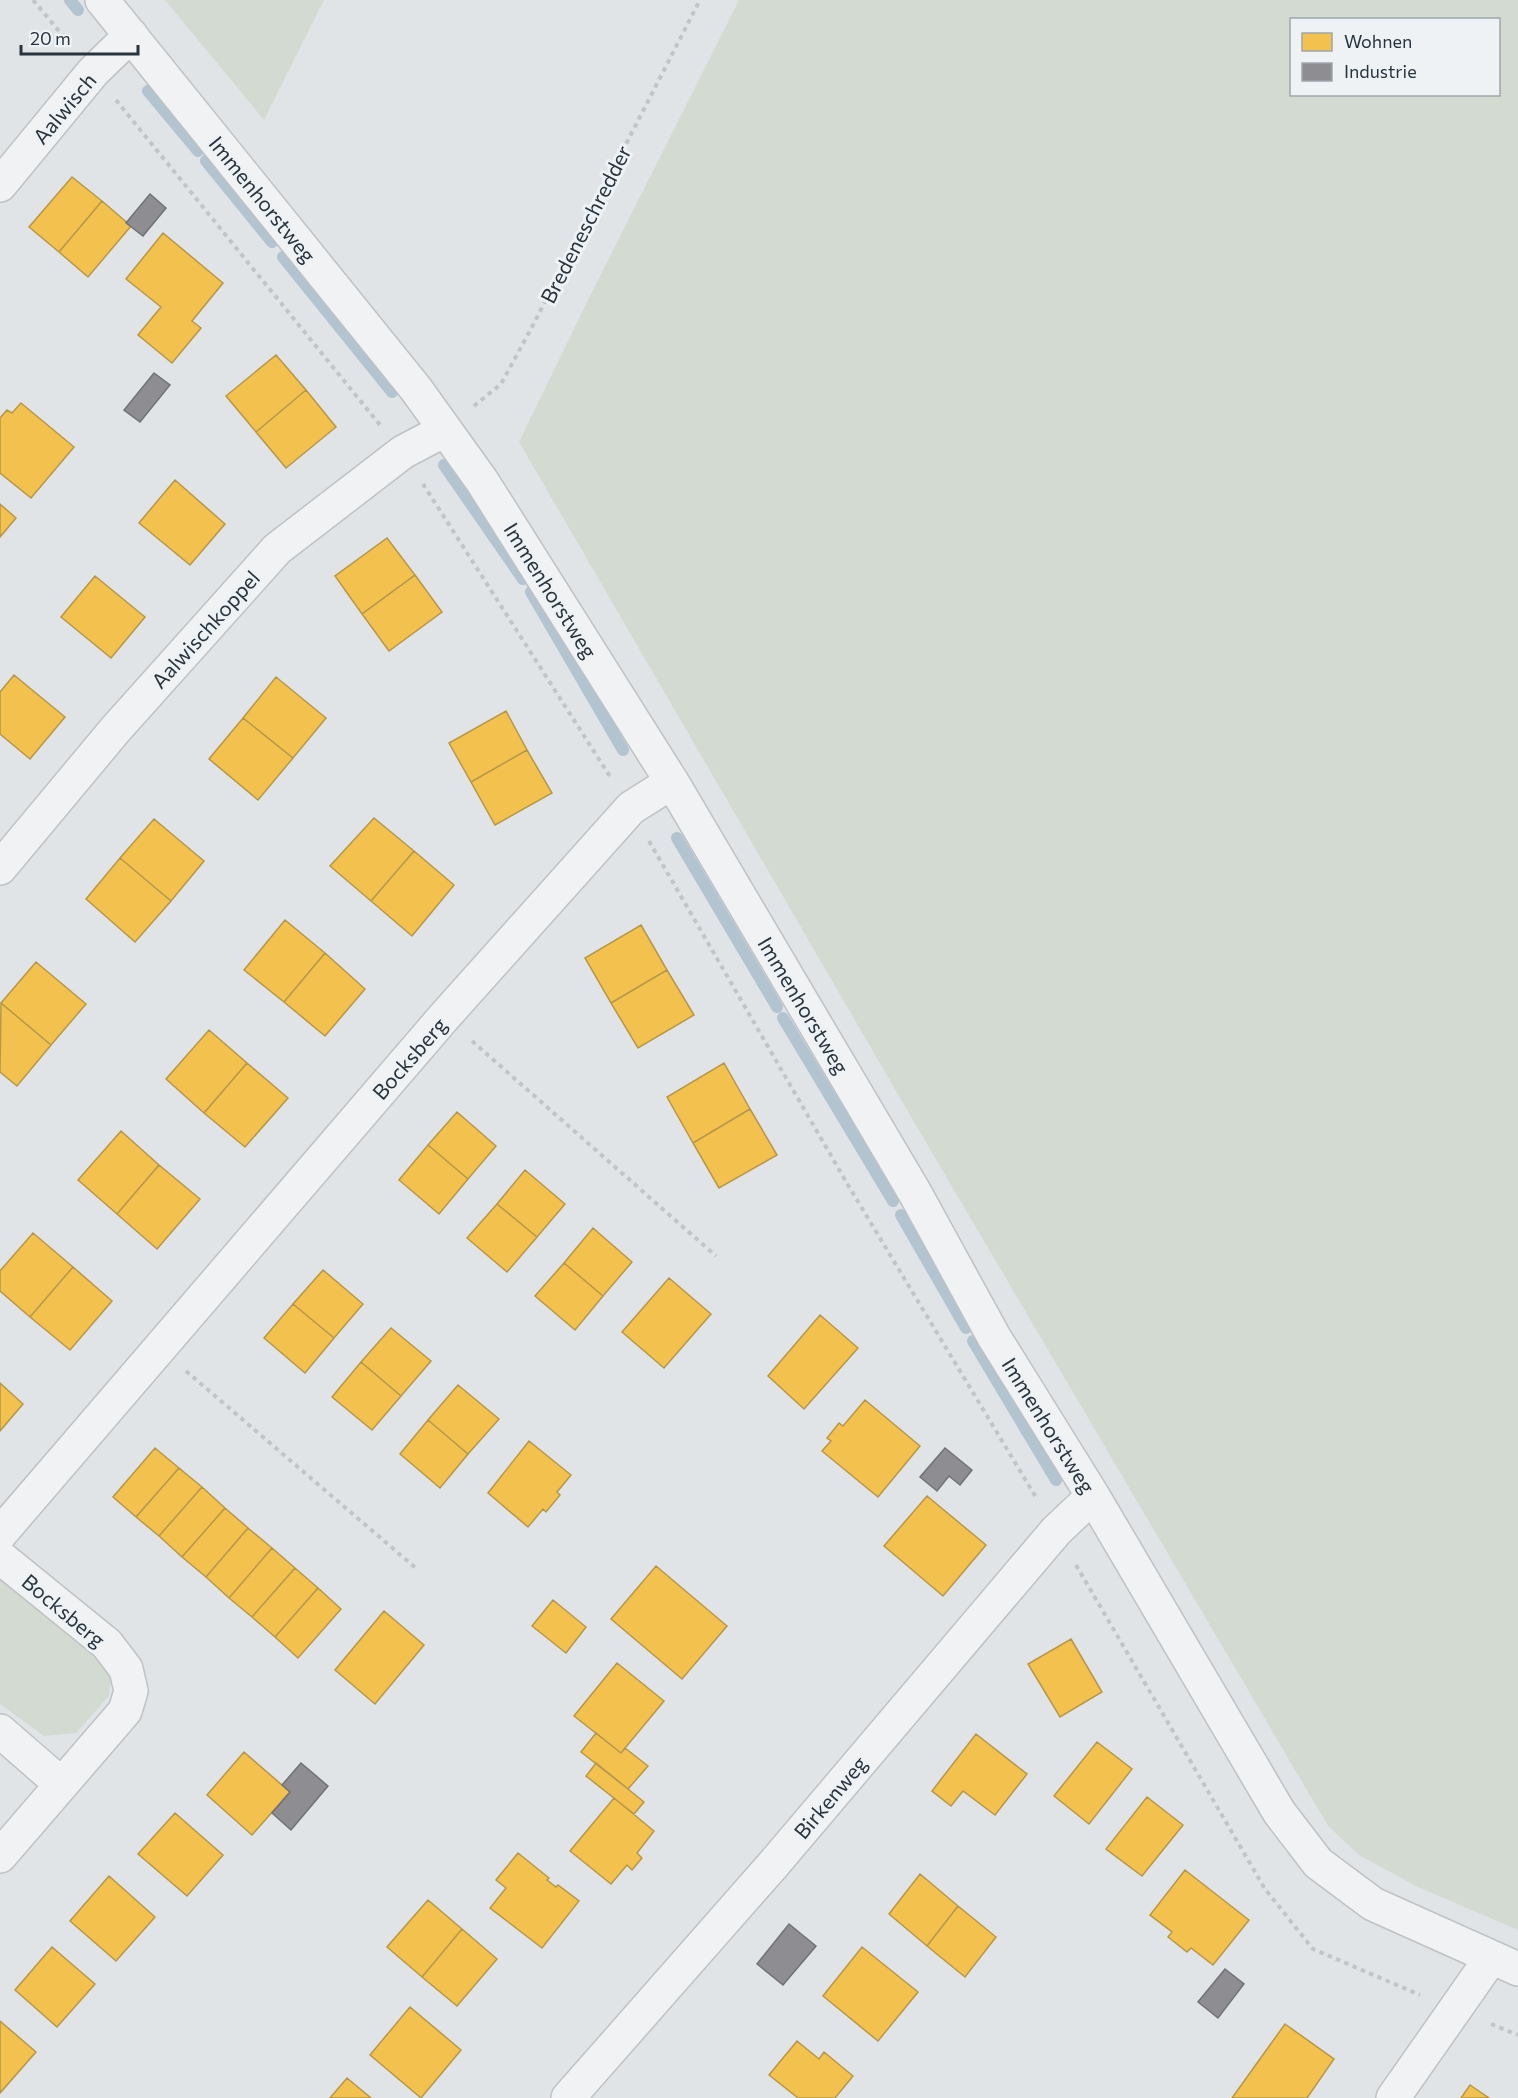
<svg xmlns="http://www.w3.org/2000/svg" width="1518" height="2098" font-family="Commissioner,sans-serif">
	<rect width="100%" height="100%" fill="#e1e4e6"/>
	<path fill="#d3dad2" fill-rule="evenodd" d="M165 0H324L264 120Z
		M739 0H1518V1930L1418 1887 1359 1855 1328 1826 921 1134 519 442 588 300ZM1292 20H1498V94H1292Z
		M0 1576 112 1669 109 1696 76 1733 44 1736 0 1704Z"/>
	<path fill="#f2c14e" stroke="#b69749" stroke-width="1.5" d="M72 177 102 201 59 252 29 227Z
		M102 201 131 226 88 277 59 252Z
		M163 233 223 283 192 321 201 328 172 363 138 335 161 307 126 279Z
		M276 355 306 390 256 432 226 396Z
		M306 390 336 427 286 468 256 432Z
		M21 403 74 447 31 498 0 473V418L7 410 12 413Z
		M175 480 225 524 190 565 139 523Z
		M0 504 16 518 0 537Z
		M387 538 415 575 362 614 335 576Z
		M415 575 442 612 389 651 362 614Z
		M95 576 145 617 111 658 61 617Z
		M14 675 65 717 30 759 0 734V692Z
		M276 677 326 718 293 758 243 718Z
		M506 711 527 750 471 782 449 743Z
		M243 718 293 758 258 800 209 759Z
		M527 750 552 793 495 825 471 782Z
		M374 818 414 851 371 901 330 866Z
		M154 819 204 861 171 901 120 858Z
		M414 851 454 885 412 936 371 901Z
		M120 858 171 901 135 942 86 899Z
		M285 920 325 953 284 1002 244 970Z
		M641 925 667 970 611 1003 585 958Z
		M325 953 365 989 325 1036 284 1002Z
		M36 962 86 1004 51 1045 1 1003Z
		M667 970 694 1015 638 1048 611 1003Z
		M1 1003 51 1045 17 1086 0 1072Z
		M209 1030 247 1063 204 1113 166 1079Z
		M247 1063 288 1098 245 1147 204 1113Z
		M724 1063 750 1109 693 1143 667 1097Z
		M750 1109 777 1155 719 1188 693 1143Z
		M457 1112 496 1146 468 1179 428 1145Z
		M121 1131 159 1165 117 1214 78 1180Z
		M428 1145 468 1179 439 1214 399 1180Z
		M159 1165 200 1199 157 1249 117 1214Z
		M525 1170 565 1204 537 1237 497 1204Z
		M497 1204 537 1237 507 1272 467 1238Z
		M593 1228 632 1262 603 1296 564 1263Z
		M33 1233 73 1267 30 1317 0 1291V1271Z
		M564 1263 603 1296 575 1330 535 1296Z
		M73 1267 112 1301 70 1350 30 1317Z
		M323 1270 363 1304 334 1338 293 1304Z
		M669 1278 711 1314 664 1368 622 1332Z
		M293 1304 334 1338 305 1373 264 1338Z
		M820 1315 858 1348 804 1409 768 1376Z
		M391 1328 431 1361 401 1396 361 1362Z
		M361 1362 401 1396 372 1430 332 1397Z
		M0 1383 23 1404 0 1431Z
		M458 1385 499 1419 468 1454 428 1420Z
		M865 1400 920 1446 878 1497 822 1451 831 1441 827 1438 839 1423 843 1426Z
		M428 1420 468 1454 440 1488 400 1454Z
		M529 1441 571 1475 557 1492 560 1495 546 1512 543 1509 528 1527 488 1493Z
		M155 1448 179 1468 136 1517 113 1497Z
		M179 1468 202 1487 159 1536 136 1517Z
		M202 1487 225 1508 182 1557 159 1536Z
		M927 1496 986 1545 943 1596 884 1546Z
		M225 1508 248 1528 206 1577 182 1557Z
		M248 1528 272 1548 229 1598 206 1577Z
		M272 1548 295 1568 252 1617 229 1598Z
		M656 1566 727 1626 682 1679 611 1619Z
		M295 1568 318 1588 275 1637 252 1617Z
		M318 1588 341 1609 298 1658 275 1637Z
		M553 1600 586 1627 566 1653 532 1626Z
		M384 1611 424 1645 375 1704 335 1670Z
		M1071 1639 1102 1692 1060 1717 1028 1664Z
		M617 1663 664 1701 621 1753 574 1716Z
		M596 1733 621 1753 625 1748 648 1766 628 1789 581 1752Z
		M976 1734 1027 1774 995 1815 963 1791 951 1806 932 1791Z
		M1097 1742 1132 1769 1089 1824 1054 1796Z
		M244 1752 290 1792 252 1835 207 1795Z
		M596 1763 644 1802 634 1814 586 1776Z
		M1147 1797 1183 1825 1142 1876 1106 1849Z
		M614 1798 654 1831 637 1853 642 1858 632 1870 627 1865 611 1884 570 1851Z
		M175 1813 223 1855 187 1896 138 1854Z
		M518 1853 549 1878 547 1880 556 1887 558 1885 579 1901 542 1948 490 1908 506 1888 496 1880Z
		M1185 1870 1249 1920 1213 1965 1191 1948 1187 1952 1168 1937 1172 1932 1150 1915Z
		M920 1874 958 1906 927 1946 889 1914Z
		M109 1876 155 1917 116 1961 70 1921Z
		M428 1900 462 1929 422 1977 387 1947Z
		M958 1906 996 1937 965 1977 927 1946Z
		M462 1929 497 1959 457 2006 422 1977Z
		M52 1947 95 1984 57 2027 15 1990Z
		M862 1947 918 1992 878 2041 823 1996Z
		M410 2007 461 2050 421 2098 370 2055Z
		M0 2021 36 2052 0 2093Z
		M1285 2024 1334 2059 1307 2098H1232Z
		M797 2041 819 2059 824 2052 853 2076 835 2098H798L769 2075Z
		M347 2078 371 2098H330Z
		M1470 2085 1489 2098H1461Z"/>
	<path fill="#8d8d92" stroke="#6f7279" stroke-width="1.5" d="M150 194 166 208 143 236 126 223Z
		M154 373 170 385 140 422 124 410Z
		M945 1448 972 1470 960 1485 949 1476 937 1491 920 1477Z
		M301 1763 328 1786 291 1830 272 1813 290 1792 282 1785Z
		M789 1924 816 1946 783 1985 757 1964Z
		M1225 1969 1244 1984 1218 2018 1198 2002Z"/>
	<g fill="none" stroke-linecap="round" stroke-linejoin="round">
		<path stroke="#b1c4d0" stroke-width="12" d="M70 0 78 10
			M148 91 198 151
			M206 161 272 242
			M283 257 392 392
			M444 465 523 579
			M531 592 623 750
			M677 838 777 1007
			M783 1018 893 1201
			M901 1215 966 1328
			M973 1341 1056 1480"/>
		<defs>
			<path id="street" d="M102 0 416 389 482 481 672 782 915 1193 994 1337 1093 1496 1279 1812 1318 1863 1373 1904 1518 1969
				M0 185 93 72 131 35
				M0 868 115 730 277 549 403 452 445 430
				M0 1534 444 1017 631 808 672 782
				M0 1557 107 1644 126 1669 131 1691 125 1711 0 1856
				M0 1731 61 1784
				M568 2098 772 1866 1056 1531 1093 1496
				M1393 2098 1491 1958"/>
		</defs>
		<use href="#street" stroke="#bfc2c4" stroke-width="36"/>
		<path stroke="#c2c5c7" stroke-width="4" stroke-dasharray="4.5 4.5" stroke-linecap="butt" d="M33 0 69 43
			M116 100 380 425
			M474 406 501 384 532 327 700 0
			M423 484 611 778
			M649 841 848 1185 1037 1499
			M472 1041 716 1256
			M186 1371 418 1570
			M1076 1565 1265 1889 1313 1949 1420 1995
			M1491 2024 1518 2035"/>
		<use href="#street" stroke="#f0f2f3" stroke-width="33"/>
	</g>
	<g text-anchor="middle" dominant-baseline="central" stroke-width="6" stroke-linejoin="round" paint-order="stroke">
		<g font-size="21" fill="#29343e" stroke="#eef2f5">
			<text transform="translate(64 108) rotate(-50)">Aalwisch</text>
			<text transform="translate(263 199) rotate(51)">Immenhorstweg</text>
			<text transform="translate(585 224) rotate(-63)">Bredeneschredder</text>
			<text transform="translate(551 590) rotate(58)">Immenhorstweg</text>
			<text transform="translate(205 629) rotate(-48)">Aalwischkoppel</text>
			<text transform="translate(804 1005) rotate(59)">Immenhorstweg</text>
			<text transform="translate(409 1058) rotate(-49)">Bocksberg</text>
			<text transform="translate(1049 1425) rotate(58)">Immenhorstweg</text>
			<text transform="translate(64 1610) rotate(40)">Bocksberg</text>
			<text transform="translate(830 1797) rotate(-50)">Birkenweg</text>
		</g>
	</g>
	<rect x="1290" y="18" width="210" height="78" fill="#eef2f5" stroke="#9fa6ac" stroke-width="1.5"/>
	<rect x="1302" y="33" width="30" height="18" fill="#f2c14e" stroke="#9fa6ac" stroke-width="1.5"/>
	<text x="1344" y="48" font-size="18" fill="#29343e">Wohnen</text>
	<rect x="1302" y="63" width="30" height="18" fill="#8d8d92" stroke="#9fa6ac" stroke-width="1.5"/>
	<text x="1344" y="78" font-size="18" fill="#29343e">Industrie</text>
	<path d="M21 45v9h117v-9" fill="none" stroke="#29343e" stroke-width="3"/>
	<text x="30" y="45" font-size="18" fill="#29343e" stroke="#eef2f5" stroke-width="4.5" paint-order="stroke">20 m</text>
</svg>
